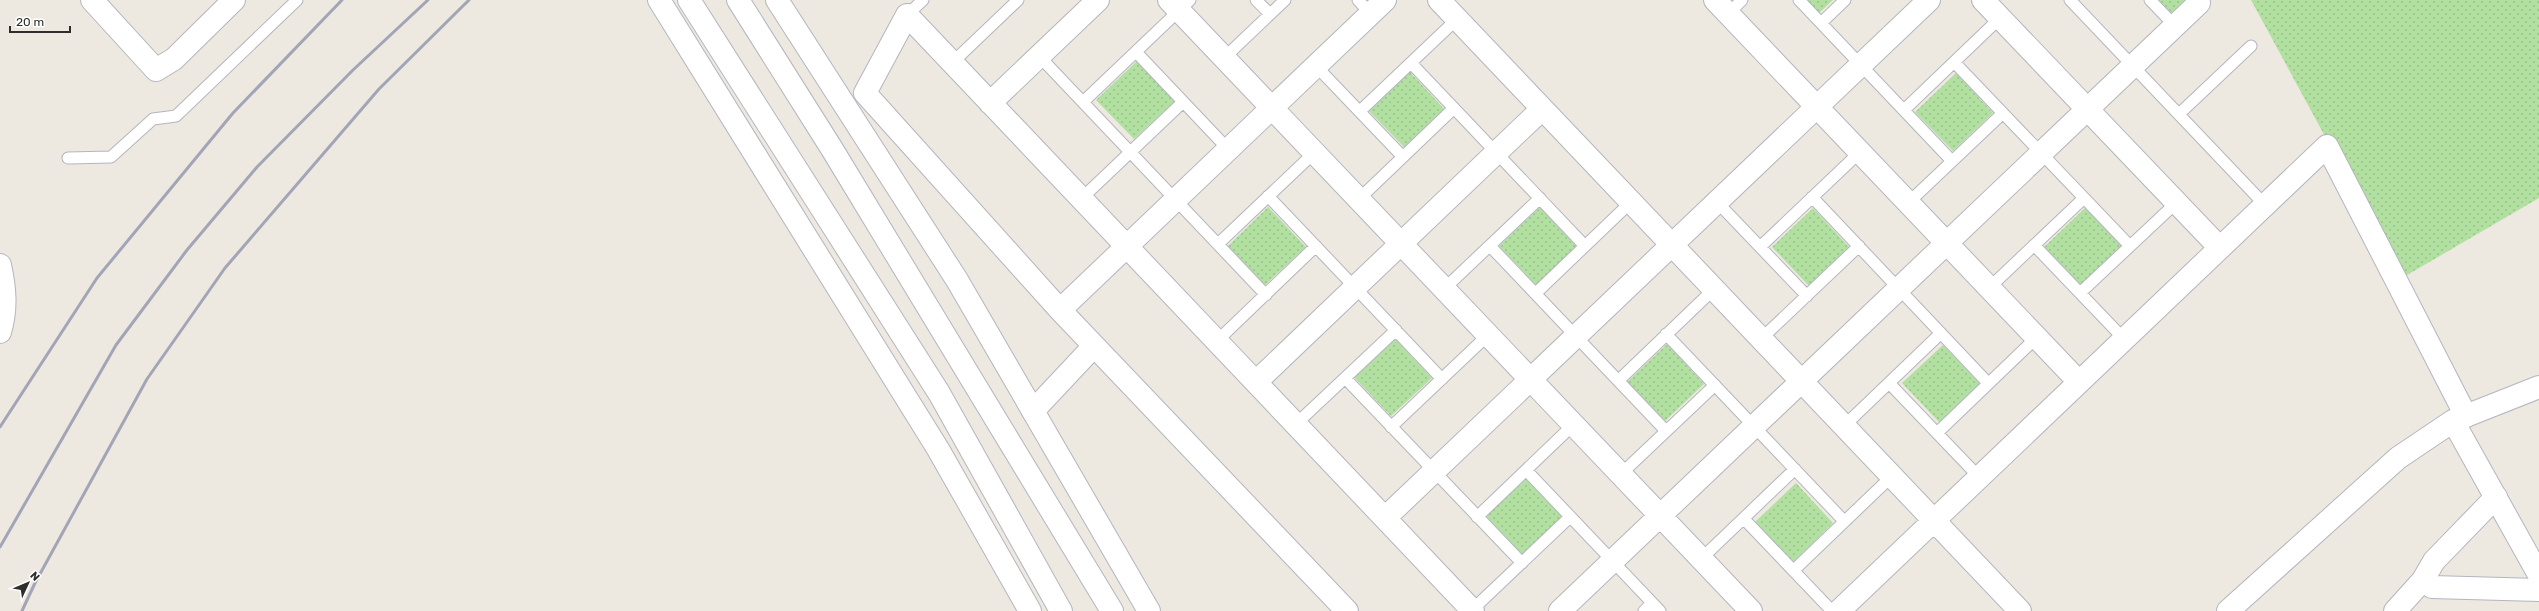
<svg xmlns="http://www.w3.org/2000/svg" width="2539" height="611" font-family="Rubik,sans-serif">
	<defs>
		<pattern id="grass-dots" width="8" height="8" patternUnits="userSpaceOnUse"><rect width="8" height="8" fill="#b1e0a1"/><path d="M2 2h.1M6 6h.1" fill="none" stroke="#99c08b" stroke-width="1.8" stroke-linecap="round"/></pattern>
	</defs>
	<rect width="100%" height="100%" fill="#ede9e0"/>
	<path fill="url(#grass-dots)" d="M1804 0H1833L1818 14Z
		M2159 0H2189L2175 17Z
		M2251 0H2539V198L2402 278Z
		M1137 61 1175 101 1134 139 1096 100Z
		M1409 71 1446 111 1406 149 1368 110Z
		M1956 73 1993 113 1953 151 1915 112Z
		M2087 206 2124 245 2079 289 2041 250Z
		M1268 207 1306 247 1265 285 1228 246Z
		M1540 207 1577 247 1536 285 1499 246Z
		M1813 208 1850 248 1809 286 1772 247Z
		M1394 338 1432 378 1391 416 1354 377Z
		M1667 344 1704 384 1664 422 1626 383Z
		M1943 345 1980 384 1940 423 1902 383Z
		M1527 478 1564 517 1524 556 1486 516Z
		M1796 483 1833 523 1793 562 1755 522Z"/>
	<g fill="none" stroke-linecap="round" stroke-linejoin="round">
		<defs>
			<path id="service" d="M1256 0 1270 14
				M1358 0 1370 13
				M1799 0 1952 161
				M2070 0 2265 205
				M2150 0 2175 26
				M1728 14 1742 0
				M907 15 923 0
				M1821 23 1845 0
				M1136 52 1228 149
				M1039 56 1266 295
				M1224 58 1285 0
				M1954 62 2130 246
				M952 63 1018 0
				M1411 63 1585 246
				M1316 66 1403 157
				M1083 102 1190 0
				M1904 110 2000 18
				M1360 111 1457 19
				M2179 114 2251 46
				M68 158 111 157 153 119 176 116 297 0
				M1268 196 1442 379
				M1812 197 1988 383
				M1081 199 1183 102
				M1359 199 1454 108
				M1717 202 1807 296
				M1908 203 2003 113
				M1218 244 1315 152
				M2034 245 2124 339
				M1490 246 1666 431
				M1760 247 1860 152
				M1989 288 2084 198
				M1444 289 1540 198
				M1536 293 1631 202
				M2080 293 2176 203
				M1666 334 1844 521
				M1761 339 1859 246
				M1217 341 1316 246
				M1345 378 1522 563
				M1619 380 1714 289
				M1889 383 1979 477
				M1296 424 1396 330
				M1844 426 1941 333
				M1391 427 1488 335
				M1937 433 2036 338
				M1526 470 1660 611
				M1621 474 1715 385
				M1477 517 1573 425
				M1744 519 1832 611
				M1701 559 1795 469
				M1794 570 1892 476
				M1472 610 1570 517
				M1644 611 1652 603"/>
			<path id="minor" d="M92 0 156 70 174 59 234 0
				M1169 0 1751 611
				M1439 0 2020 611
				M1715 0 2079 382
				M1983 0 2220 248
				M990 103 1098 0
				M0 265C5 288 7 309 0 332
				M1060 310 1385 0
				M1256 382 1542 109
				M1033 411 1094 346
				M1385 518 1929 0
				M2423 580 2432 587 2539 590
				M1347 611 1060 310 865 93 907 15 1473 611
				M1560 611 2199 3 2197 0
				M1839 611 2327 146 2466 416
				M2395 611 2423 580 2434 561 2496 497"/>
			<path id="tertiary" d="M659 0 938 449 1030 611
				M689 0 939 393 1061 611
				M738 0 832 149 1112 611
				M777 0 957 280 1149 611
				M2453 421 2539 387
				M2228 611 2398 458 2453 421 2539 575"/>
		</defs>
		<use href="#service" stroke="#b4b5bf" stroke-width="13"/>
		<use href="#minor" stroke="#b4b5bf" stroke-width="24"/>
		<use href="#tertiary" stroke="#b4b5bf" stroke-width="24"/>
		<use href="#service" stroke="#fff" stroke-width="11"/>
		<use href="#minor" stroke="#fff" stroke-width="22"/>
		<use href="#tertiary" stroke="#fff" stroke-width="22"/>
		<path stroke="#a3a4b6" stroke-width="3" d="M0 427 97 278 233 113 342 0
			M0 547 116 345 187 250 257 167 353 70 428 0
			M22 611 35 583 147 379 225 268 379 89 469 0"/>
	</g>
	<g transform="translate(28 583) rotate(46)" stroke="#ffffff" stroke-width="3" paint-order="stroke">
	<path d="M0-3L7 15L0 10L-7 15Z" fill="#2d2d2d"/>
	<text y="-6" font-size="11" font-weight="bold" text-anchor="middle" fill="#2d2d2d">N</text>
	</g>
	<path d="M10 26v6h60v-6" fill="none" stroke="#2d2d2d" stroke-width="2"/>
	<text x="16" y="26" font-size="12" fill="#2d2d2d" stroke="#ffffff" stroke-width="3" paint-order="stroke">20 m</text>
</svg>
